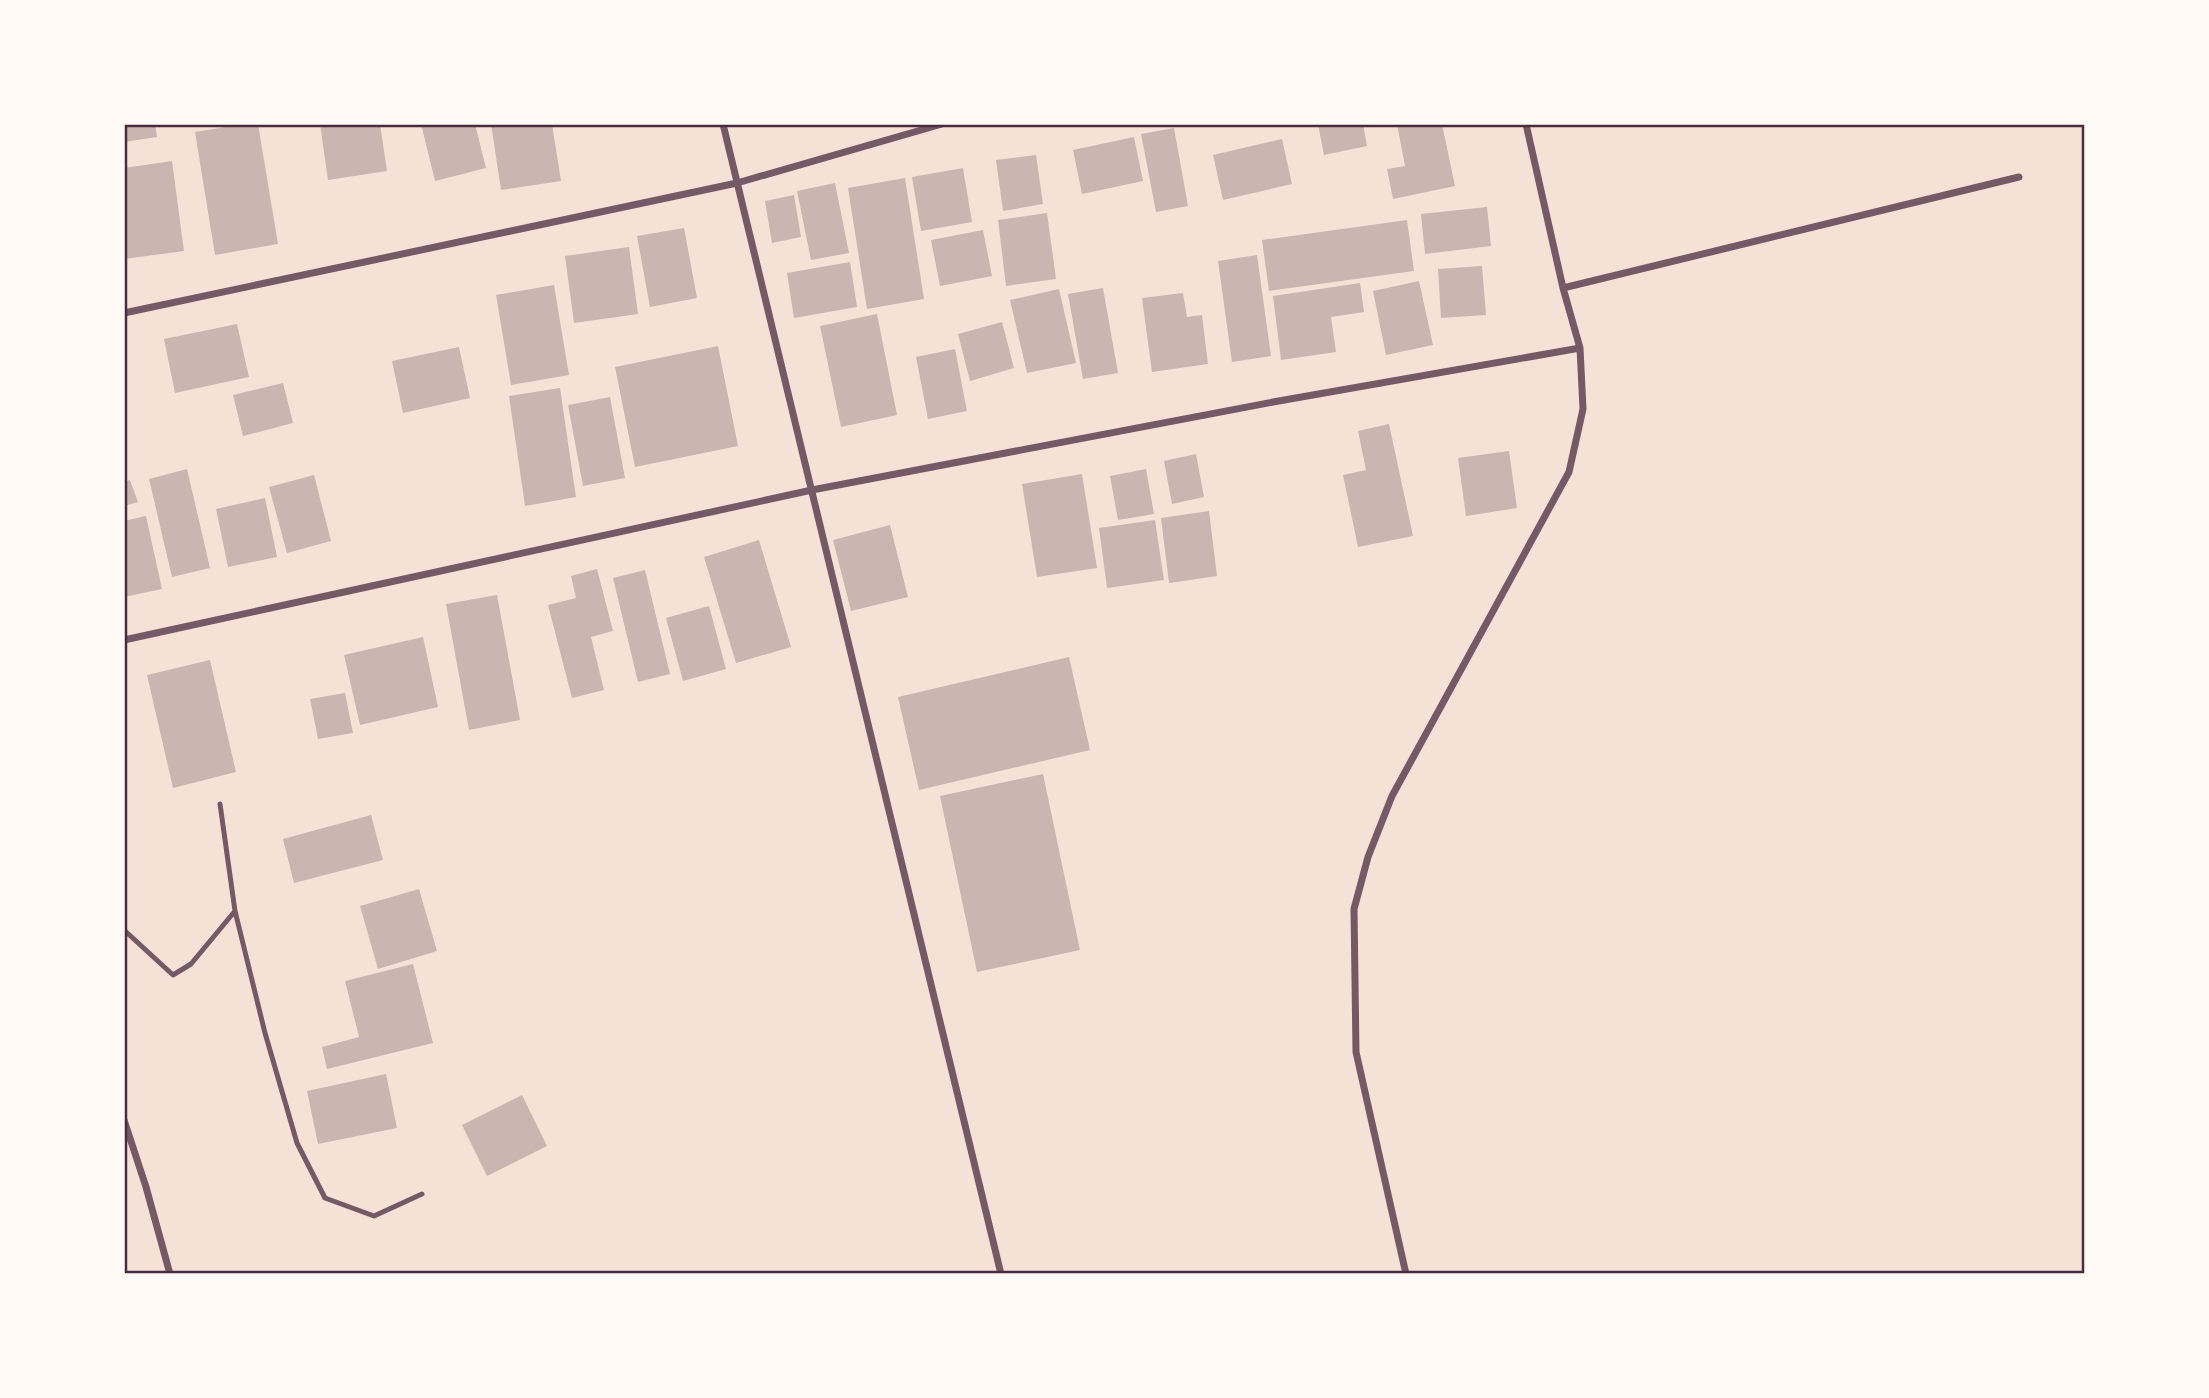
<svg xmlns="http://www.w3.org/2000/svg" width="2209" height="1398" font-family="Commissioner,sans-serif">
	<rect width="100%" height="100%" fill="#f7e1d7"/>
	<path fill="#ccb4b1" d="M124 124H155L157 137 124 142Z
		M244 124H258L278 244 215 255 195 132Z
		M320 124H380L387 171 328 180Z
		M421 124H475L486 168 435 181Z
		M491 124H552L561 181 501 190Z
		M1318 124H1363L1367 146 1324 155Z
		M1397 124H1442L1455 186 1393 199 1387 169 1405 166Z
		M1174 128 1188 206 1156 212 1141 134Z
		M1134 137 1143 181 1082 194 1073 150Z
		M1282 139 1292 184 1223 200 1213 155Z
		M1036 155 1043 204 1003 211 996 160Z
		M172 161 184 251 124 259V168Z
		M963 168 972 222 921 231 912 177Z
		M905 178 924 299 867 309 848 188Z
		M835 183 849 253 811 260 797 191Z
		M794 195 801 237 772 243 765 201Z
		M1487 207 1491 246 1425 254 1421 214Z
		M1047 213 1056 279 1006 286 998 220Z
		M1407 220 1414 271 1269 291 1262 240Z
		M684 228 697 298 650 307 637 236Z
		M983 230 992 276 940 286 931 240Z
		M629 247 638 314 574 323 565 256Z
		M1257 255 1271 356 1232 362 1218 261Z
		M850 262 857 307 794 318 787 273Z
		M1482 266 1486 315 1441 318 1438 269Z
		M1419 281 1433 345 1386 355 1373 291Z
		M1360 283 1364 312 1331 317 1336 352 1281 360 1273 296Z
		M554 285 569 375 511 385 496 295Z
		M1103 288 1118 373 1083 379 1068 294Z
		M1059 289 1076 363 1027 373 1010 300Z
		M1183 293 1187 317 1202 315 1208 364 1152 372 1142 298Z
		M877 314 897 415 841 427 820 326Z
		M1002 322 1014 368 970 381 958 334Z
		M237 324 249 377 175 393 164 339Z
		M718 346 738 446 635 467 615 367Z
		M459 347 470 398 403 413 392 361Z
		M955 349 967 411 928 419 916 357Z
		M283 383 293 423 243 436 233 395Z
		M560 388 576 497 525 506 509 396Z
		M610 397 625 478 583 486 568 405Z
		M1389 424 1413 536 1358 547 1343 475 1366 470 1358 431Z
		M1509 451 1517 508 1466 516 1458 458Z
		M1196 454 1204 497 1172 504 1164 461Z
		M187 469 210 568 172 577 149 479Z
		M1146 469 1154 514 1118 520 1110 476Z
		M1082 474 1097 568 1037 577 1022 484Z
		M314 475 331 541 287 553 269 487Z
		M130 480 138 502 124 506V482Z
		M265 498 277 557 228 567 216 509Z
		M1209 511 1217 576 1169 583 1161 518Z
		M146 516 162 589 124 597V521Z
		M1155 520 1164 580 1107 588 1099 528Z
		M890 525 908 597 851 611 833 540Z
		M759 540 791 647 736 663 704 557Z
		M597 569 613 631 591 637 604 690 572 698 548 605 576 598 571 576Z
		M645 570 670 674 638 682 613 578Z
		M497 595 520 720 469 730 446 604Z
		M709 606 726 669 683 681 666 618Z
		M423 637 438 707 360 725 344 655Z
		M1069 657 1090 750 919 790 898 697Z
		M210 660 236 772 173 788 147 675Z
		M345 693 353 733 318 739 310 699Z
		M1043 774 1080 950 977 972 940 796Z
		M371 815 383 860 294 883 283 839Z
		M419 889 437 951 378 969 360 906Z
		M413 964 433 1043 327 1069 322 1047 359 1037 345 981Z
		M386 1074 397 1128 318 1144 307 1091Z
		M522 1095 547 1146 487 1176 462 1125Z"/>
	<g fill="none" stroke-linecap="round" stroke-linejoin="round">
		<path stroke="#755966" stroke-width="5" d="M220 804 235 911 265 1033 297 1143 325 1198 374 1216 422 1194
			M124 930 173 975 191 964 235 911"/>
		<path stroke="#755966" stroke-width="7" d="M723 124 1001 1274
			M1563 288 2019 177
			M124 313 737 183 942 124
			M124 640 812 490 1273 402 1580 348
			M124 1120 146 1187 170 1274
			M1406 1274 1356 1052 1354 909 1368 857 1392 796 1569 472 1583 409 1580 348 1563 288 1526 124"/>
	</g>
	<rect width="2209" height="1398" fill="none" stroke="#fffaf5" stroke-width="252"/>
	<rect x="126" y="126" width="1957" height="1146" fill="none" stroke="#4a2c40" stroke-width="2.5"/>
</svg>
